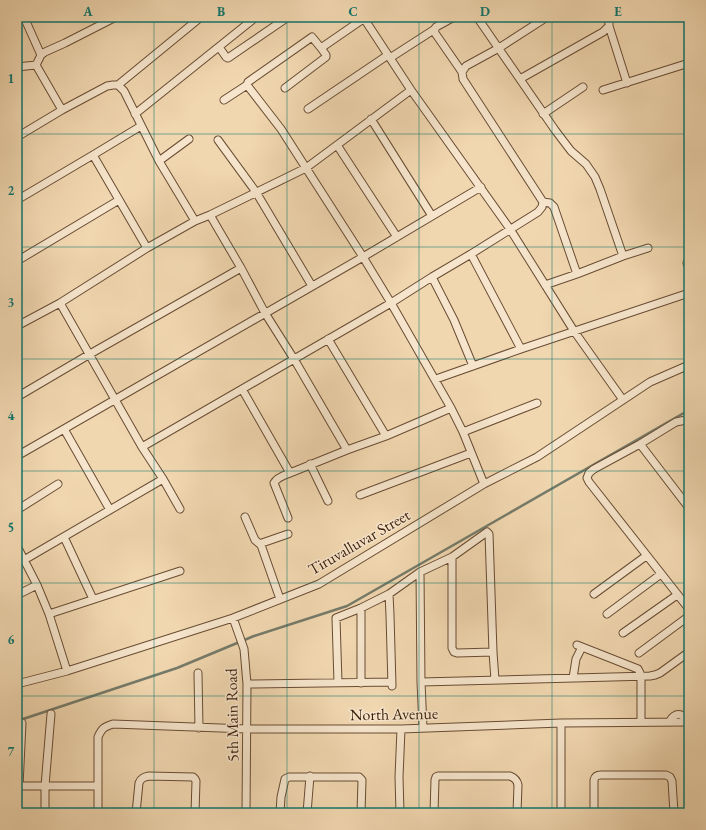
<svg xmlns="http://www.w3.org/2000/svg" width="706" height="830" font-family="'EB Garamond',serif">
	<rect width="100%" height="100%" fill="#f1d7b0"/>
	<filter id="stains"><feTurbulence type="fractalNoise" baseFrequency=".005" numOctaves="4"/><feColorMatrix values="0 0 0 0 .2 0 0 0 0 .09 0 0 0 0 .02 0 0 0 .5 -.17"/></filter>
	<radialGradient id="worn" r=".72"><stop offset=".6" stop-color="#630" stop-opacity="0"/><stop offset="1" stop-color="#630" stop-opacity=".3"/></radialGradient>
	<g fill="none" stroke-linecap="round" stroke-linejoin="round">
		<path stroke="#757b6a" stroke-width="2.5" d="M17 721 177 668 254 636 347 606 689 410"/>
		<defs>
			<path id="minor" d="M24 17 41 55
				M363 17 411 90 510 229 574 331 623 400
				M477 17 555 130 571 151 586 164 595 177 600 189 623 256 577 274 545 285
				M609 26 627 83
				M219 47 226 57 228 58 288 17
				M321 48 312 37 248 82 247 85 281 129 363 257 391 303 451 408 463 432 484 484
				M390 58 435 29
				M36 65 41 55 45 52 65 43 116 17
				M36 65 62 110
				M17 67 36 65
				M462 72 466 66 499 48 547 17
				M520 79 603 32 609 26V23L607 17
				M118 85 201 17
				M285 88 326 57V55L321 48 366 17
				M603 90 689 63
				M224 100 247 85
				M308 109 388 55
				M135 114 256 17
				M543 114 583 87
				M371 119 432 216
				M17 137 62 110 107 86 113 85H118L124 91 159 161 195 221
				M218 140 256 192 312 286
				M337 145 397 237
				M93 155 147 248
				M159 161 189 139
				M17 200 93 155 141 126
				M543 202 550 203 554 207 577 274
				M210 215 241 268 265 313 294 359 347 450
				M471 254 521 349
				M623 256 648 248
				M17 261 119 200
				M687 263 689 269
				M432 277 454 320 473 366
				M60 303 142 447 163 479 180 509
				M17 326 60 303 147 248 195 221 210 215 306 168 411 90
				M328 339 386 436
				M436 379 521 349 689 293
				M242 389 290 473 347 450 386 436 451 408
				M17 397 90 354 241 268
				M689 421 686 420 676 422 640 444 594 469 589 473 587 478 589 482 689 609
				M64 429 110 510
				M463 432 537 403
				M640 444 689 508
				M142 447 391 303 432 277 471 254 538 212 542 207 543 202 463 79 462 72 435 33 434 30 436 27 454 17
				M17 456 363 257 481 187
				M310 464 328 501
				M360 495 471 453
				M17 510 58 484
				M245 517 255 540 261 545
				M288 518 274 483C277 477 285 475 290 473
				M64 537 93 599
				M17 546 37 585 49 614 67 671
				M452 557V648L454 652 457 653 493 652 495 680
				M24 560 163 479
				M420 572 421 682 423 728
				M389 594 390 615 392 686
				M594 594 646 556
				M17 595 37 585
				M280 599 261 545 262 543 288 534
				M49 614 180 571
				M607 614 661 574
				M233 618 244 649 247 684 246 813
				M623 633 677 595
				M577 645 638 669 640 673 641 677V722
				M639 653 689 616
				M198 673 199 728
				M573 678 576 659 582 647
				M421 682 650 676 655 675 660 673 689 652
				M338 683 336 618 361 608 389 594 420 572 452 557 487 532 489 534 493 652
				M361 683V608
				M17 684 67 671 233 618 319 584 484 484 537 457 650 382 689 365
				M247 684 392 682
				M669 722C675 712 682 712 688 722
				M561 723V813
				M17 786H98
				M19 786 22 723
				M45 813V786L51 714
				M98 813V737C102 728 104 727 113 724L247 729H401L561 723 689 722
				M136 813 139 783C141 778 144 777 149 776L193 777 195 779 196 781 195 813
				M280 813 281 797 285 779 289 777H359L362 780 361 813
				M307 813 310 776
				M400 813 399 777 401 729
				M434 813 435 780 436 777 438 776H510C515 778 517 780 518 785L517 813
				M594 813V780C595 776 597 775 601 775H666L670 777 672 781 674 813"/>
		</defs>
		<use href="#minor" stroke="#684c33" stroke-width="9"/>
		<use href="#minor" stroke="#f6e5cc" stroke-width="7"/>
	</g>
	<path fill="none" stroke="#0f766e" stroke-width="1" stroke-opacity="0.55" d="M154 17V813M287 17V813M419 17V813M552 17V813M17 134H689M17 247H689M17 359H689M17 471H689M17 583H689M17 696H689"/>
	<g text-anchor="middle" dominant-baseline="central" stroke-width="3" stroke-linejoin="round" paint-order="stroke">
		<g font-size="16" fill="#3b1d09" stroke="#f6e5cc">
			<text transform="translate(359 542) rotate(-30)">Tiruvalluvar Street</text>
			<text transform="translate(394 714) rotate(-1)">North Avenue</text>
			<text transform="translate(232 715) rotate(-91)">5th Main Road</text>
		</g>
	</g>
	<rect width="706" height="830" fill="none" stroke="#f1d7b0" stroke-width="44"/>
	<rect x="22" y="22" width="662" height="786" fill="none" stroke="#0f766e" stroke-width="1.5"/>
	<g font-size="13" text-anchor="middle" font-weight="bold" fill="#0f766e">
		<text x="88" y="16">A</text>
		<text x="221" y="16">B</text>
		<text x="353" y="16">C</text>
		<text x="485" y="16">D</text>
		<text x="618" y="16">E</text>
		<text x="11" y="83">1</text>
		<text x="11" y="195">2</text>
		<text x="11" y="307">3</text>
		<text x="11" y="420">4</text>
		<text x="11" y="532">5</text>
		<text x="11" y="644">6</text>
		<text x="11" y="756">7</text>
	</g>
	<rect width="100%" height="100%" filter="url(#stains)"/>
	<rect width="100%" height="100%" fill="url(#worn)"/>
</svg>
